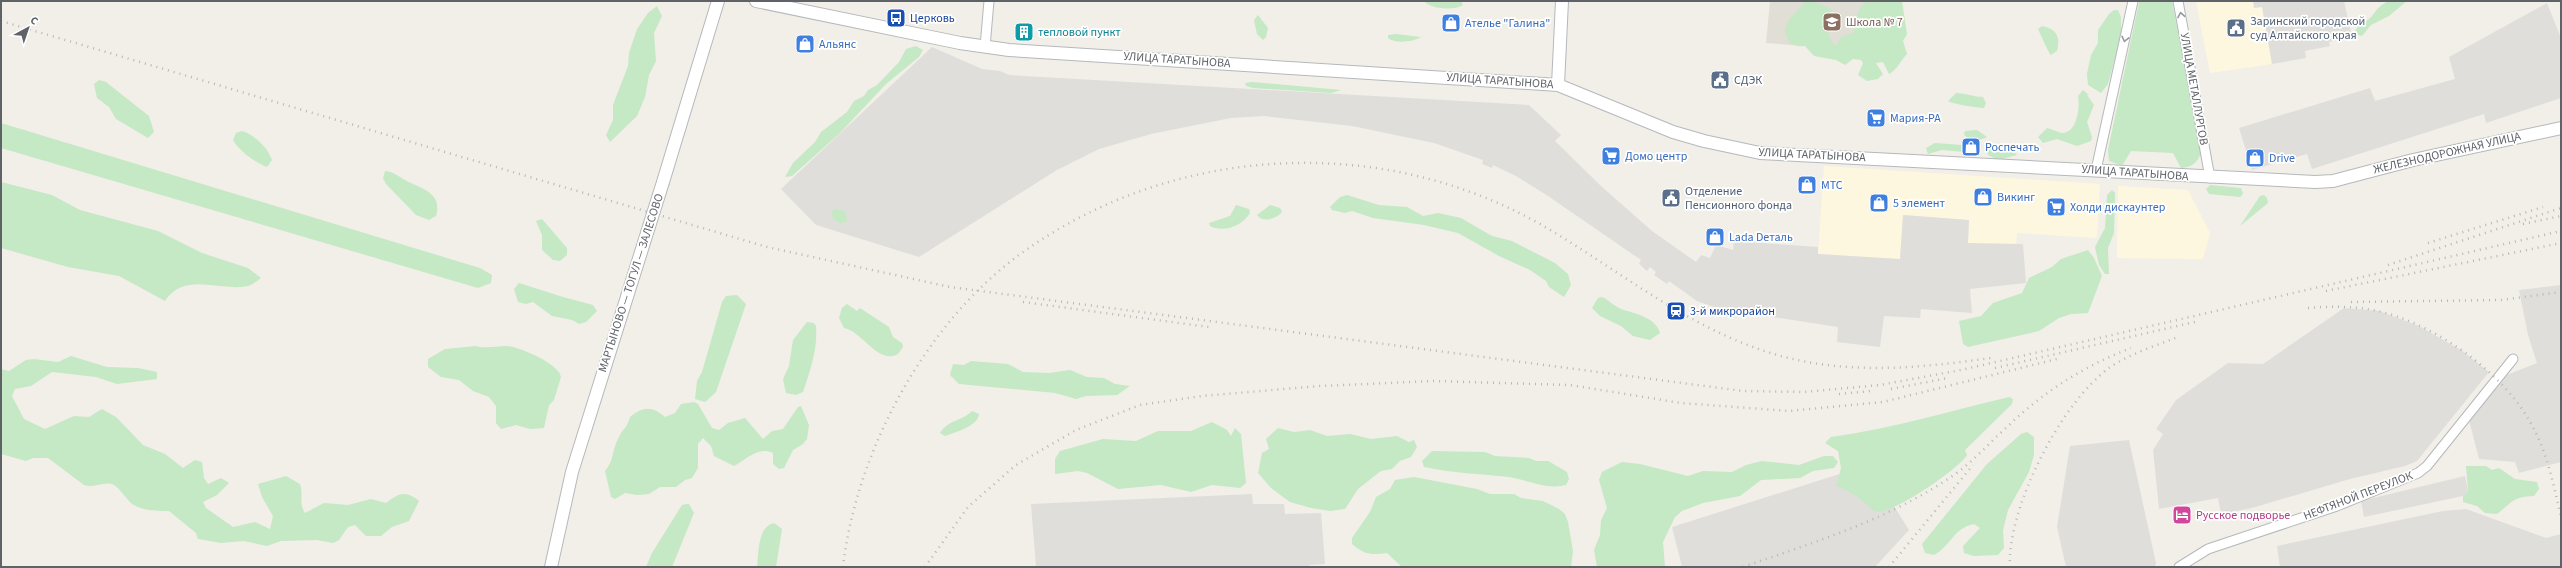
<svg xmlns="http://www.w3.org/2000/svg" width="2562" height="568" font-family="'Source Sans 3',sans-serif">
	<rect width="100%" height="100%" fill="#f1efe8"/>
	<path fill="#fef7e0" d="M2196 1H2253L2254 8 2262 6 2272 64 2210 73Z
		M1824 166 2100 184 2097 238 2017 233 2016 246 1968 243 1969 220 1903 215 1900 259 1818 254Z
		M2118 186 2188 190 2210 233 2203 259 2117 258Z"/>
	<path fill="#e0deda" d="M2253 1H2344L2352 37 2329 42 2330 46 2305 51 2306 58 2272 64 2262 7 2254 8Z
		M2547 3 2561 38V98L2486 123 2484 114 2312 169 2307 154 2252 170 2239 128 2370 88 2375 101 2455 79 2449 57Z
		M932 47 982 69 1000 71 1009 75 1529 105 1561 135 1555 141 1601 186 1652 231 1696 262 1701 255 1710 258 1716 245 1733 250 1734 241 1818 247V254L1900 259 1903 215 1969 220 1968 243 2023 244 2026 283 1970 289 1972 313 1921 309 1920 318 1884 316 1880 347 1837 342 1838 327 1720 309 1697 301 1669 281 1667 284 1654 275 1656 272 1650 267 1647 271 1639 264 1641 260 1548 196 1516 176 1493 165 1492 168 1482 164 1483 160 1434 143 1352 126 1264 116 1231 118 1151 134 1099 149 1057 170 919 257 816 225 781 189Z
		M2561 285V462L2519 473 2515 462 2479 459 2469 420 2507 375 2537 363 2528 335 2519 290Z
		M2344 308 2379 311 2419 326 2461 350 2489 372 2417 461 2405 466 2350 479 2252 508 2221 514 2218 498 2159 509 2153 450 2163 434 2156 429 2176 400 2228 363 2263 364Z
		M2129 440 2156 563 2155 567H2066L2057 527 2070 446Z
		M1868 465 1909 530 1875 567H1682L1672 527Z
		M2465 476 2468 491 2463 496 2364 517 2361 501Z
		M1252 494 1253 504H1284L1285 514 1321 513 1325 564 1309 565V567H1036L1031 504Z
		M2466 509 2546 538 2561 534V567H2280L2277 546 2443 511Z"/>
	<path fill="#e1ded6" d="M1770 1H1897L1894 53 1766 43Z"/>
	<path fill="#c5e8c5" d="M1419 1H1461L1463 5C1454 11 1430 9 1424 1Z
		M1806 1 1818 3 1831 9 1835 21 1828 35 1835 46 1842 37 1855 32 1852 25 1861 6 1866 1H1902L1907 34 1903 41 1907 54C1900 61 1898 69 1889 74L1883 62 1876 63 1883 74 1878 79 1867 81 1858 75 1863 63 1861 60 1853 59 1845 65 1836 60 1814 56 1805 46C1793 47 1787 43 1785 31L1788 21Z
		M2172 1 2201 153C2197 163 2192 167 2181 168L2173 153 2131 151 2122 166 2109 161 2108 150 2139 2Z
		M2389 1H2407L2389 16 2371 25 2362 36 2355 34C2356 23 2367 23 2372 16 2378 8 2380 5 2389 1Z
		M657 6 662 16 654 33 656 61 649 75 645 97 637 116 610 142 606 135 613 120V105L628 66 629 53 637 29 648 13Z
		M2114 10H2118L2121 17V36L2108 84 2101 93 2088 85 2087 74 2091 55 2098 43V30L2109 14Z
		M1258 15 1268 28 1266 37 1263 40 1257 34 1254 20Z
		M2042 26C2056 29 2061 36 2057 51L2051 55C2049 54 2039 31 2038 29Z
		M1396 34 1421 37C1413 42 1395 44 1388 38V35Z
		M916 46 923 50 919 57 886 84 839 134 792 176 785 177 793 163 815 142 821 132 847 112 854 101 864 96 868 90 877 85 899 62 906 49Z
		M99 80 106 82 149 116 154 132 148 138 116 119 109 107 97 98 94 84Z
		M1252 82 1341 90 1331 93 1253 88 1246 86 1245 83Z
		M2083 90 2089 95H2087L2094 105 2087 122 2092 137 2091 141 2077 146 2057 139 2043 143 2038 137 2047 128C2051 129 2058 132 2062 133 2078 133 2080 105 2078 96Z
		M1956 93C1966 93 1973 97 1983 97L1986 103 1984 108C1978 108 1952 104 1948 101Z
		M1 123 480 268 492 275 491 283 478 288 1 148Z
		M1977 130 1987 137C1981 141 1967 141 1964 134L1965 131Z
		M242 131C255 135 268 148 272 160L267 167C255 162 240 152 233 140L236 133Z
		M1935 143 1962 145 1965 148 1964 152 1942 150 1928 154 1926 148Z
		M2009 147 2017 155 1998 160 1988 155 1985 148Z
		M385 171C394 172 398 176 405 180 421 189 443 192 436 216L429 220 416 215 386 184 383 178Z
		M1 182 52 195 80 210 158 231 202 253 248 268 261 278C258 280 253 285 248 286 219 292 185 271 165 301L119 276 68 267 1 248Z
		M2210 185 2241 188 2243 194 2240 197 2209 194 2206 189Z
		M2112 190 2115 193 2114 233 2108 248 2109 274H2105L2099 265 2095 247 2105 228 2107 195Z
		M1347 195 1379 205 1407 207 1423 216 1438 213 1461 218 1492 236 1512 241 1555 263 1568 274 1571 285 1564 297 1549 287 1546 281 1530 270 1499 256 1458 233 1424 225 1373 218 1352 211 1345 213 1332 210 1330 207 1340 197Z
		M2264 195 2267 198 2268 203 2240 226 2260 196Z
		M1236 205 1249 209 1250 213C1242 226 1224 233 1210 226L1209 223 1230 216Z
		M1270 205 1280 208 1282 212C1276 219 1263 223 1257 215Z
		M834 209 846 211 847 222 840 223 833 219 831 212Z
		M542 219 567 248V255L560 261 553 260 542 250V235L536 221Z
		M2088 250 2094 258 2102 276 2088 313 2071 314 2059 318 2039 331 1968 347 1963 344 1959 321 1981 316 1993 303 2022 293 2029 278 2052 267 2061 259Z
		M519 283 563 297 593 305 597 311 586 322 579 324 572 320 552 316 533 302 526 304 518 302 514 289Z
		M737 295 746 304 716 392 705 402 695 399 697 381 702 372 722 302 726 296Z
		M1602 297C1609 300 1616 308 1624 310 1637 314 1656 318 1660 333L1650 340 1633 336 1621 326 1600 316 1592 308 1598 298Z
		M847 304 857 311 860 308 889 327 893 337 902 343 903 347 898 354C878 365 862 331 844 328L839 318 842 308Z
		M807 322 814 323 816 326C818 349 810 371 803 392L796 395 786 393 783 379 789 366 793 340Z
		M476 346C486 349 496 346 507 346 520 347 559 364 561 377L554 400 549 405 544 428 530 429 516 425 501 429 496 423V406L489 397 473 391 459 380 441 377 428 367V359L445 349Z
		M71 356 107 367 138 368 157 372V379L117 384 96 377 52 372 31 386 15 389 12 396 24 419 45 429 74 416 89 417 102 409 116 417 143 445 165 454 183 468 195 460 202 462 204 478 208 484 221 478 229 483 217 495 203 502 206 508 233 527 255 522 270 529 273 516 262 497 258 484 286 476 300 484C304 495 298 502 305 513L324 503 348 505 371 499 386 503C399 493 406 490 419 501L409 521 392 527 381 536H366L355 525 348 527 339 540 333 543 317 540 281 541 267 546 244 541 221 543 198 539 196 533 169 511C156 511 138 511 129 501 124 496 119 488 114 485 104 480 94 489 84 485L48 458H33L26 461 1 454V369L9 371 26 360 34 359 58 362Z
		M971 361 1008 364 1023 372 1049 373 1070 370 1087 377 1104 378 1115 384 1130 386 1117 395 1086 396 1076 399 1055 393 959 384 950 375 953 364 964 365Z
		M2009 397 2013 399 2012 404 1965 450 1967 455C1959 469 1888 518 1874 511 1871 510 1868 505 1865 503 1856 495 1847 490 1836 486L1841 468 1838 451 1825 443 1831 437C1892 429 1949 411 2009 397Z
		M694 402 698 404 712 428 719 430 728 423 745 418 763 439 772 431 783 429 798 407 801 406 809 425 807 439 803 444 793 450 784 468 779 469 773 464V453C758 446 746 460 734 466L714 456 711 446 703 438 698 444V468L692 478 685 480 676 487H660L649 494 637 495 625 493 615 499 611 497 605 471C614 461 612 450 618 439 622 429 627 429 630 417 643 406 653 406 665 417L675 413 681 404Z
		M972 411 979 414C978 426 956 432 945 436L940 433C949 419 961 422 972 411Z
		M1212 422 1227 430 1231 436 1235 428 1241 434 1246 483 1240 488 1212 485 1191 492 1161 485 1118 489 1087 473 1078 471 1055 474V459L1060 451 1103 439 1136 441 1158 431H1191Z
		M1278 428 1294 432 1310 430 1327 436 1350 434 1371 439 1397 436 1409 442 1414 440 1417 447 1411 457 1400 461 1392 469 1381 471 1358 489 1345 509 1330 511 1311 508 1290 502 1271 488 1258 473 1262 453 1269 449 1266 439Z
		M2027 432 2034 437V455L2029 472 2008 510 2003 530 2004 548 1998 555 1974 556 1964 553 1963 546 1980 528 1974 524C1952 529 1953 544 1934 555L1925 553 1922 544 1987 464 2021 434Z
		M1432 451 1485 452 1495 456 1529 458 1536 461H1548L1567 472 1569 479 1566 485C1547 490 1528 480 1509 477 1481 474 1452 473 1424 467L1422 461Z
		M1824 456H1833L1838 462 1834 468 1813 471 1800 478 1761 480 1740 496 1703 503 1682 511 1675 517 1663 542 1665 567H1597L1594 550 1600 535 1601 520 1607 508 1599 480 1602 472 1622 462 1640 464 1688 476 1703 471 1732 472 1746 465 1762 461 1799 465Z
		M2466 466H2486L2492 470 2499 468 2515 479 2537 482 2539 489 2534 496C2512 497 2514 501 2497 514L2485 513 2477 506 2463 502V496L2468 491Z
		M1414 477 1477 489 1490 494H1514L1521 498 1543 501 1559 509 1565 514 1568 522 1573 551 1571 567H1402L1387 553C1371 555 1365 555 1352 544V538L1370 512 1376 497 1390 489 1395 480Z
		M686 504H689L694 513 672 567H646L652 553 682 505Z
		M774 523 782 529 776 567H757C759 553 757 527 774 523Z"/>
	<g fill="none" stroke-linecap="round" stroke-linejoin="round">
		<defs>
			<path id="minor" d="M2178 1 2210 178
				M985 47 989 1
				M2096 170 2133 1
				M2179 567 2208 549 2337 506 2418 473 2427 466 2513 359"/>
			<path id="tertiary" d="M756 1 960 43 1009 50 1558 85 1673 132 1704 141 1760 153 2315 182 2333 181 2413 160 2561 128
				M1558 85 1562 1
				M663 182 718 1
				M551 567 572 472 647 233"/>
		</defs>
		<use href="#minor" stroke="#b5b8bc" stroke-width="11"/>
		<use href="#tertiary" stroke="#b5b8bc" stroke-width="14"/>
		<use href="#minor" stroke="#fff" stroke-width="9"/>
		<use href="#tertiary" stroke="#fff" stroke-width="12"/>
		<path stroke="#b6b7b8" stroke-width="2.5" stroke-dasharray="1 5" stroke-linecap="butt" d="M1 21 767 247 950 287 1743 391 1804 392 1880 385 1961 370 2561 231
			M2523 224 2561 216
			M2428 243 2543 207
			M2388 265 2561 208
			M2326 291 2561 243
			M1023 302 1209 327
			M2351 302 2501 300 2561 292
			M2308 308C2332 306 2354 306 2378 311 2434 324 2500 370 2529 420 2547 450 2553 483 2561 517
			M1995 368 2199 321
			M1891 389 1948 378
			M1839 394 1871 391
			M843 567C856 452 925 324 1019 255 1170 145 1377 132 1540 224 1620 270 1690 331 1781 356 1851 375 1920 368 1991 358
			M925 567 968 507 1016 465 1076 430 1140 405 1202 396 1320 386 1434 381 1570 385 1681 403 1789 411 1883 402 2057 359
			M1743 567C1815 542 1887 520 1951 477 1972 463 1988 444 2007 427 2043 392 2084 366 2131 348
			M1889 567 1973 465
			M2010 567C2007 508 2061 403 2109 368 2129 354 2155 346 2178 337"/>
		<defs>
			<path id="tertiary-bridge" d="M647 233 663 182"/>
		</defs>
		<use href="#tertiary-bridge" stroke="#b5b8bc" stroke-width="14" stroke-linecap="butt"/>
		<use href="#tertiary-bridge" stroke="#fff" stroke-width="12"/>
	</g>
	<defs><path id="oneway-chevron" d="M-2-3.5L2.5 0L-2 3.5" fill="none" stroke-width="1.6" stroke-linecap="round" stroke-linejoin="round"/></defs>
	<g stroke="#979a9d">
		<use href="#oneway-chevron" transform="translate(2181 15) rotate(-100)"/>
		<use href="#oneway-chevron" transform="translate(2125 39) rotate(103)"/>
	</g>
	<defs>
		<symbol id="bus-square" viewBox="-11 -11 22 22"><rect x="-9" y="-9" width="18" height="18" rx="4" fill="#1a4fb4" stroke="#fff"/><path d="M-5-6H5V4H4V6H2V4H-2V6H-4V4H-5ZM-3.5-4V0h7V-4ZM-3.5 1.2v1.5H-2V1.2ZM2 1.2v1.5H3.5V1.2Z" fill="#fff"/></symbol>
		<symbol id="school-square" viewBox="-11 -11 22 22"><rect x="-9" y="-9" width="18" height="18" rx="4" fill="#8d6e63" stroke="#fff"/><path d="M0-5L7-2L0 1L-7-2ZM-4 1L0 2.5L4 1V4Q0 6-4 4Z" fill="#fff"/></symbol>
		<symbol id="shop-square" viewBox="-11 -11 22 22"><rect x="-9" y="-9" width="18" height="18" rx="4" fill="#3f7fe0" stroke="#fff"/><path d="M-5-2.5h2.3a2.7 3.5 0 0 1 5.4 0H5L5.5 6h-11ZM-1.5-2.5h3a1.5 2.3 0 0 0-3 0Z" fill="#fff"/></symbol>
		<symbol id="civic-square" viewBox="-11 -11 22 22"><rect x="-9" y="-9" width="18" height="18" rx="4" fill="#5c6f8a" stroke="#fff"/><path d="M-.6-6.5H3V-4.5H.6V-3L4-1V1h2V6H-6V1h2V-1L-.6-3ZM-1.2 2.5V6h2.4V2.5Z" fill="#fff"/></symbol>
		<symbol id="building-square" viewBox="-11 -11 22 22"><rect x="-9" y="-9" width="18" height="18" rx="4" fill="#0f9aa8" stroke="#fff"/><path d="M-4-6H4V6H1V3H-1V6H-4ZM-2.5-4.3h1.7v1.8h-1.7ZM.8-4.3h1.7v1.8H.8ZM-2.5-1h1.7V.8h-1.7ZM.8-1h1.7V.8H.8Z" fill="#fff"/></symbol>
		<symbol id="supermarket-square" viewBox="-11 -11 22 22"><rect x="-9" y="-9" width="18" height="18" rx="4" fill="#3f7fe0" stroke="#fff"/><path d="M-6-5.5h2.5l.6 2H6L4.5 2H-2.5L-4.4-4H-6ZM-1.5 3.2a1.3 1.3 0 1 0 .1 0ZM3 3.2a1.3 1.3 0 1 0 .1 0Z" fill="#fff"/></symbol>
		<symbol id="station-square" viewBox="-11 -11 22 22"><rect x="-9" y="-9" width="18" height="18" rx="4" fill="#1a4fb4" stroke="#fff"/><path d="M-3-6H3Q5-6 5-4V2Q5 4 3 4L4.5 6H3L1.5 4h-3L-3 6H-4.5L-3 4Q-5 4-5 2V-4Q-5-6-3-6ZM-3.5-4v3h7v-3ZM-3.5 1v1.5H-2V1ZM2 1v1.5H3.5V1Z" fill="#fff"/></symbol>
		<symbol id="hotel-square" viewBox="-11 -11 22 22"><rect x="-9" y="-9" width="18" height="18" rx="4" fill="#d1479c" stroke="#fff"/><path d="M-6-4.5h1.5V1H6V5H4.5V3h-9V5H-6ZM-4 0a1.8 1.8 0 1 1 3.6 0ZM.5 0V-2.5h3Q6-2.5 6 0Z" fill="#fff"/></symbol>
	</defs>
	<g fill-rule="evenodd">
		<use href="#bus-square" x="885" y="7" width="22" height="22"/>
		<use href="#school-square" x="1821" y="11" width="22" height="22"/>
		<use href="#shop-square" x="1440" y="12" width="22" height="22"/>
		<use href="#civic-square" x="2225" y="17" width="22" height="22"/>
		<use href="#building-square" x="1013" y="21" width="22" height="22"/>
		<use href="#shop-square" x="794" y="33" width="22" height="22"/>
		<use href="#civic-square" x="1709" y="69" width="22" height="22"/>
		<use href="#supermarket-square" x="1865" y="107" width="22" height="22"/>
		<use href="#shop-square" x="1960" y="136" width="22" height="22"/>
		<use href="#supermarket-square" x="1600" y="145" width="22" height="22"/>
		<use href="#shop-square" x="2244" y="147" width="22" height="22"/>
		<use href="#shop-square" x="1796" y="174" width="22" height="22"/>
		<use href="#shop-square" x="1972" y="186" width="22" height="22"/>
		<use href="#civic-square" x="1660" y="187" width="22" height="22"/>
		<use href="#shop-square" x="1868" y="192" width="22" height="22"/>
		<use href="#supermarket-square" x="2045" y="196" width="22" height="22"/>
		<use href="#shop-square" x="1704" y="226" width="22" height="22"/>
		<use href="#station-square" x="1665" y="300" width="22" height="22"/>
		<use href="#hotel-square" x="2171" y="504" width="22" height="22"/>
	</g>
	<g text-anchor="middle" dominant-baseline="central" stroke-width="3.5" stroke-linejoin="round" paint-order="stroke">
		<g font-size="12" fill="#164399" stroke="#fff" text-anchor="start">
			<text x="910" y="18">Церковь</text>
			<text x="1690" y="311">3-й микрорайон</text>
		</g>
		<g font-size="12" fill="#4e5e75" stroke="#fff" text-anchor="start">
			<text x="2250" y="21">Заринский городской<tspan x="2250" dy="14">суд Алтайского края</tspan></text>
			<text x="1734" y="80">СДЭК</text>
			<text x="1685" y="191">Отделение<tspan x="1685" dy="14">Пенсионного фонда</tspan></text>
		</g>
		<g font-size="12" fill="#785e54" stroke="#fff" text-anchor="start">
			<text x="1846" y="22">Школа № 7</text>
		</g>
		<g font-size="12" fill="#366cbe" stroke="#fff" text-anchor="start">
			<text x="1465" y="23">Ателье "Галина"</text>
			<text x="819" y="44">Альянс</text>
			<text x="1890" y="118">Мария-РА</text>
			<text x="1985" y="147">Роспечать</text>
			<text x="1625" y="156">Домо центр</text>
			<text x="2269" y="158">Drive</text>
			<text x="1821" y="185">МТС</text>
			<text x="1997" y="197">Викинг</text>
			<text x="1893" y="203">5 элемент</text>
			<text x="2070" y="207">Холди дискаунтер</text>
			<text x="1729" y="237">Lada Dеталь</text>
		</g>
		<g font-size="12" fill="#0d838f" stroke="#fff" text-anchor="start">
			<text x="1038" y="32">тепловой пункт</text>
		</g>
		<g font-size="12" fill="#5f6368" stroke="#fff">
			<text transform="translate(1177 60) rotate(4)">УЛИЦА ТАРАТЫНОВА</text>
			<text transform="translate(1500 81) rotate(4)">УЛИЦА ТАРАТЫНОВА</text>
			<text transform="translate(2194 89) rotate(80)">УЛИЦА МЕТАЛЛУРГОВ</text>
			<text transform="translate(2447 153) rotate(-13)">ЖЕЛЕЗНОДОРОЖНАЯ УЛИЦА</text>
			<text transform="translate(1812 155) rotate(3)">УЛИЦА ТАРАТЫНОВА</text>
			<text transform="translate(2135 173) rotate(4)">УЛИЦА ТАРАТЫНОВА</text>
			<text transform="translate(631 283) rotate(-72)">МАРТЫНОВО — ТОГУЛ — ЗАЛЕСОВО</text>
			<text transform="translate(2358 496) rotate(-21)">НЕФТЯНОЙ ПЕРЕУЛОК</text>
		</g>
		<g font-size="12" fill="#b23c85" stroke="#fff" text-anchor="start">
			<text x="2196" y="515">Русское подворье</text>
		</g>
	</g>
	<rect width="2562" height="568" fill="none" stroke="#5f6368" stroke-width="4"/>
	<g transform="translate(28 28) rotate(40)" stroke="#ffffff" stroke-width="3" paint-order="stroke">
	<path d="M0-3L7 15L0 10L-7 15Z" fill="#5f6368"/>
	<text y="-6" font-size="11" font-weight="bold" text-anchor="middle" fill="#5f6368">С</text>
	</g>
</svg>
